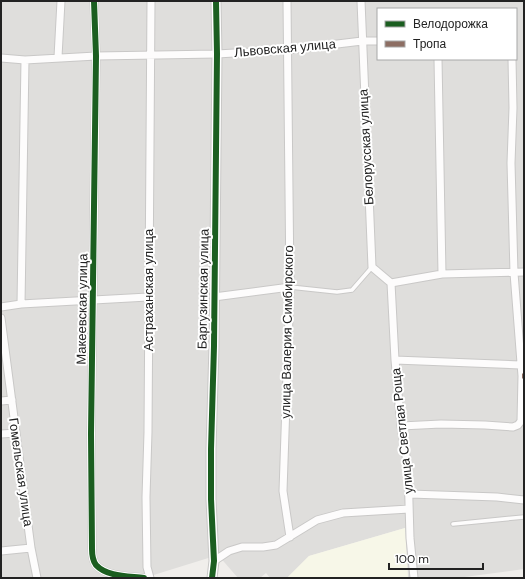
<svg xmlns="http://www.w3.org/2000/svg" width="525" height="579" font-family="'DM Sans',sans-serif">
	<rect width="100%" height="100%" fill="#f0eeeb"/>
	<path fill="#dfdedc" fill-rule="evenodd" d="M1 1H524V569L457 578H408L405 528 309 556 287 578H270L266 573 260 578H238L218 555 144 578H1ZM378 9H516V59H378Z"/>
	<path fill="#f7f7e8" d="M405 528 408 578H287L309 556Z"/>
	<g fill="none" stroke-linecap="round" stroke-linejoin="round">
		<defs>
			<path id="service" d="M290 287 337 292 352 290 372 267
				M453 524 524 517"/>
			<path id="minor" d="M94 1 96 56 91 434 92 549C92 554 93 561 96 565 107 577 129 576 144 578
				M287 1 290 287 283 491 290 537
				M361 1 372 267 391 283
				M58 57 61 1
				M1 58 25 60 96 56 217 54 288 50 362 41H378
				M438 59 442 274
				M391 283 395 360 401 426 408 468 410 538 414 578
				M391 283 442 274 524 272
				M214 297 290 287
				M21 304 25 60
				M1 307 21 304 148 297
				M1 318 31 548 37 578
				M395 360 520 365
				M1 401 12 400
				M401 426 441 424 485 425 513 427 518 425 521 421 522 376 514 273 511 163 513 108 512 59
				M1 434 16 433
				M410 494 497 497 524 500
				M1 551 31 548
				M214 561 229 551 242 547H263L276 545 317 520 343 513 409 509
				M150 578 147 567 146 497 148 432 151 1"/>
			<path id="tertiary" d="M212 578 214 561 211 499V449L214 346 217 54 216 1"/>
		</defs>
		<use href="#service" stroke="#c9c8c7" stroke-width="5.5"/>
		<use href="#minor" stroke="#c9c8c7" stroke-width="9"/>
		<use href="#tertiary" stroke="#c9c8c7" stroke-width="11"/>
		<use href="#service" stroke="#fdfcfc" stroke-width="3.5"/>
		<use href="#minor" stroke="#fdfcfc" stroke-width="7"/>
		<use href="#tertiary" stroke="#fdfcfc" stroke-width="9"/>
		<path stroke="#8d6e63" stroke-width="5" stroke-dasharray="10 5" stroke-linecap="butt" d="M522 376H524"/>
		<defs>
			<path id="cycleway" d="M94 1 96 56 91 434 92 549C92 554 93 561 96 565 107 577 129 576 144 578
				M212 578 214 561 211 499V449L214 346 217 54 216 1"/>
		</defs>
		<use href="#cycleway" stroke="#fff" stroke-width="8"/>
		<use href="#cycleway" stroke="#1b5e20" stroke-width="6"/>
	</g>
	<g text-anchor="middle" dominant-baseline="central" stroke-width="4" stroke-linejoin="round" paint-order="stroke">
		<g font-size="13" fill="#222" stroke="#fff">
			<text transform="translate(285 48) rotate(-5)">Львовская улица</text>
			<text transform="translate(366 147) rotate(-93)">Белорусская улица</text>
			<text transform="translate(203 289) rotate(-89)">Баргузинская улица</text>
			<text transform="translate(148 290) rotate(-90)">Астраханская улица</text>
			<text transform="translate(82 309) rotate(-89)">Макеевская улица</text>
			<text transform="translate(287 332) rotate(-89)">улица Валерия Симбирского</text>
			<text transform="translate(402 431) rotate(-96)">улица Светлая Роща</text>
			<text transform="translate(21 472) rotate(82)">Гомельская улица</text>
		</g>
	</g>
	<rect width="525" height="579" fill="none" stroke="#222222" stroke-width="4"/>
	<rect x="377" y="8" width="140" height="52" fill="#ffffff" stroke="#a7a7a7"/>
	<rect x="385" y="21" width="20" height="6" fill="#1b5e20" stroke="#a7a7a7"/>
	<text x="413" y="28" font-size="12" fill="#222222">Велодорожка</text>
	<rect x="385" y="41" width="20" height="6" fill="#8d6e63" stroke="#a7a7a7"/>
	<text x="413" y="48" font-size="12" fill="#222222">Тропа</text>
	<path d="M389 563v6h94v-6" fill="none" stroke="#222222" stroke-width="2"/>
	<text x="395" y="563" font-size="12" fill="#222222" stroke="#ffffff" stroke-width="3" paint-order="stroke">100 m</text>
</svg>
